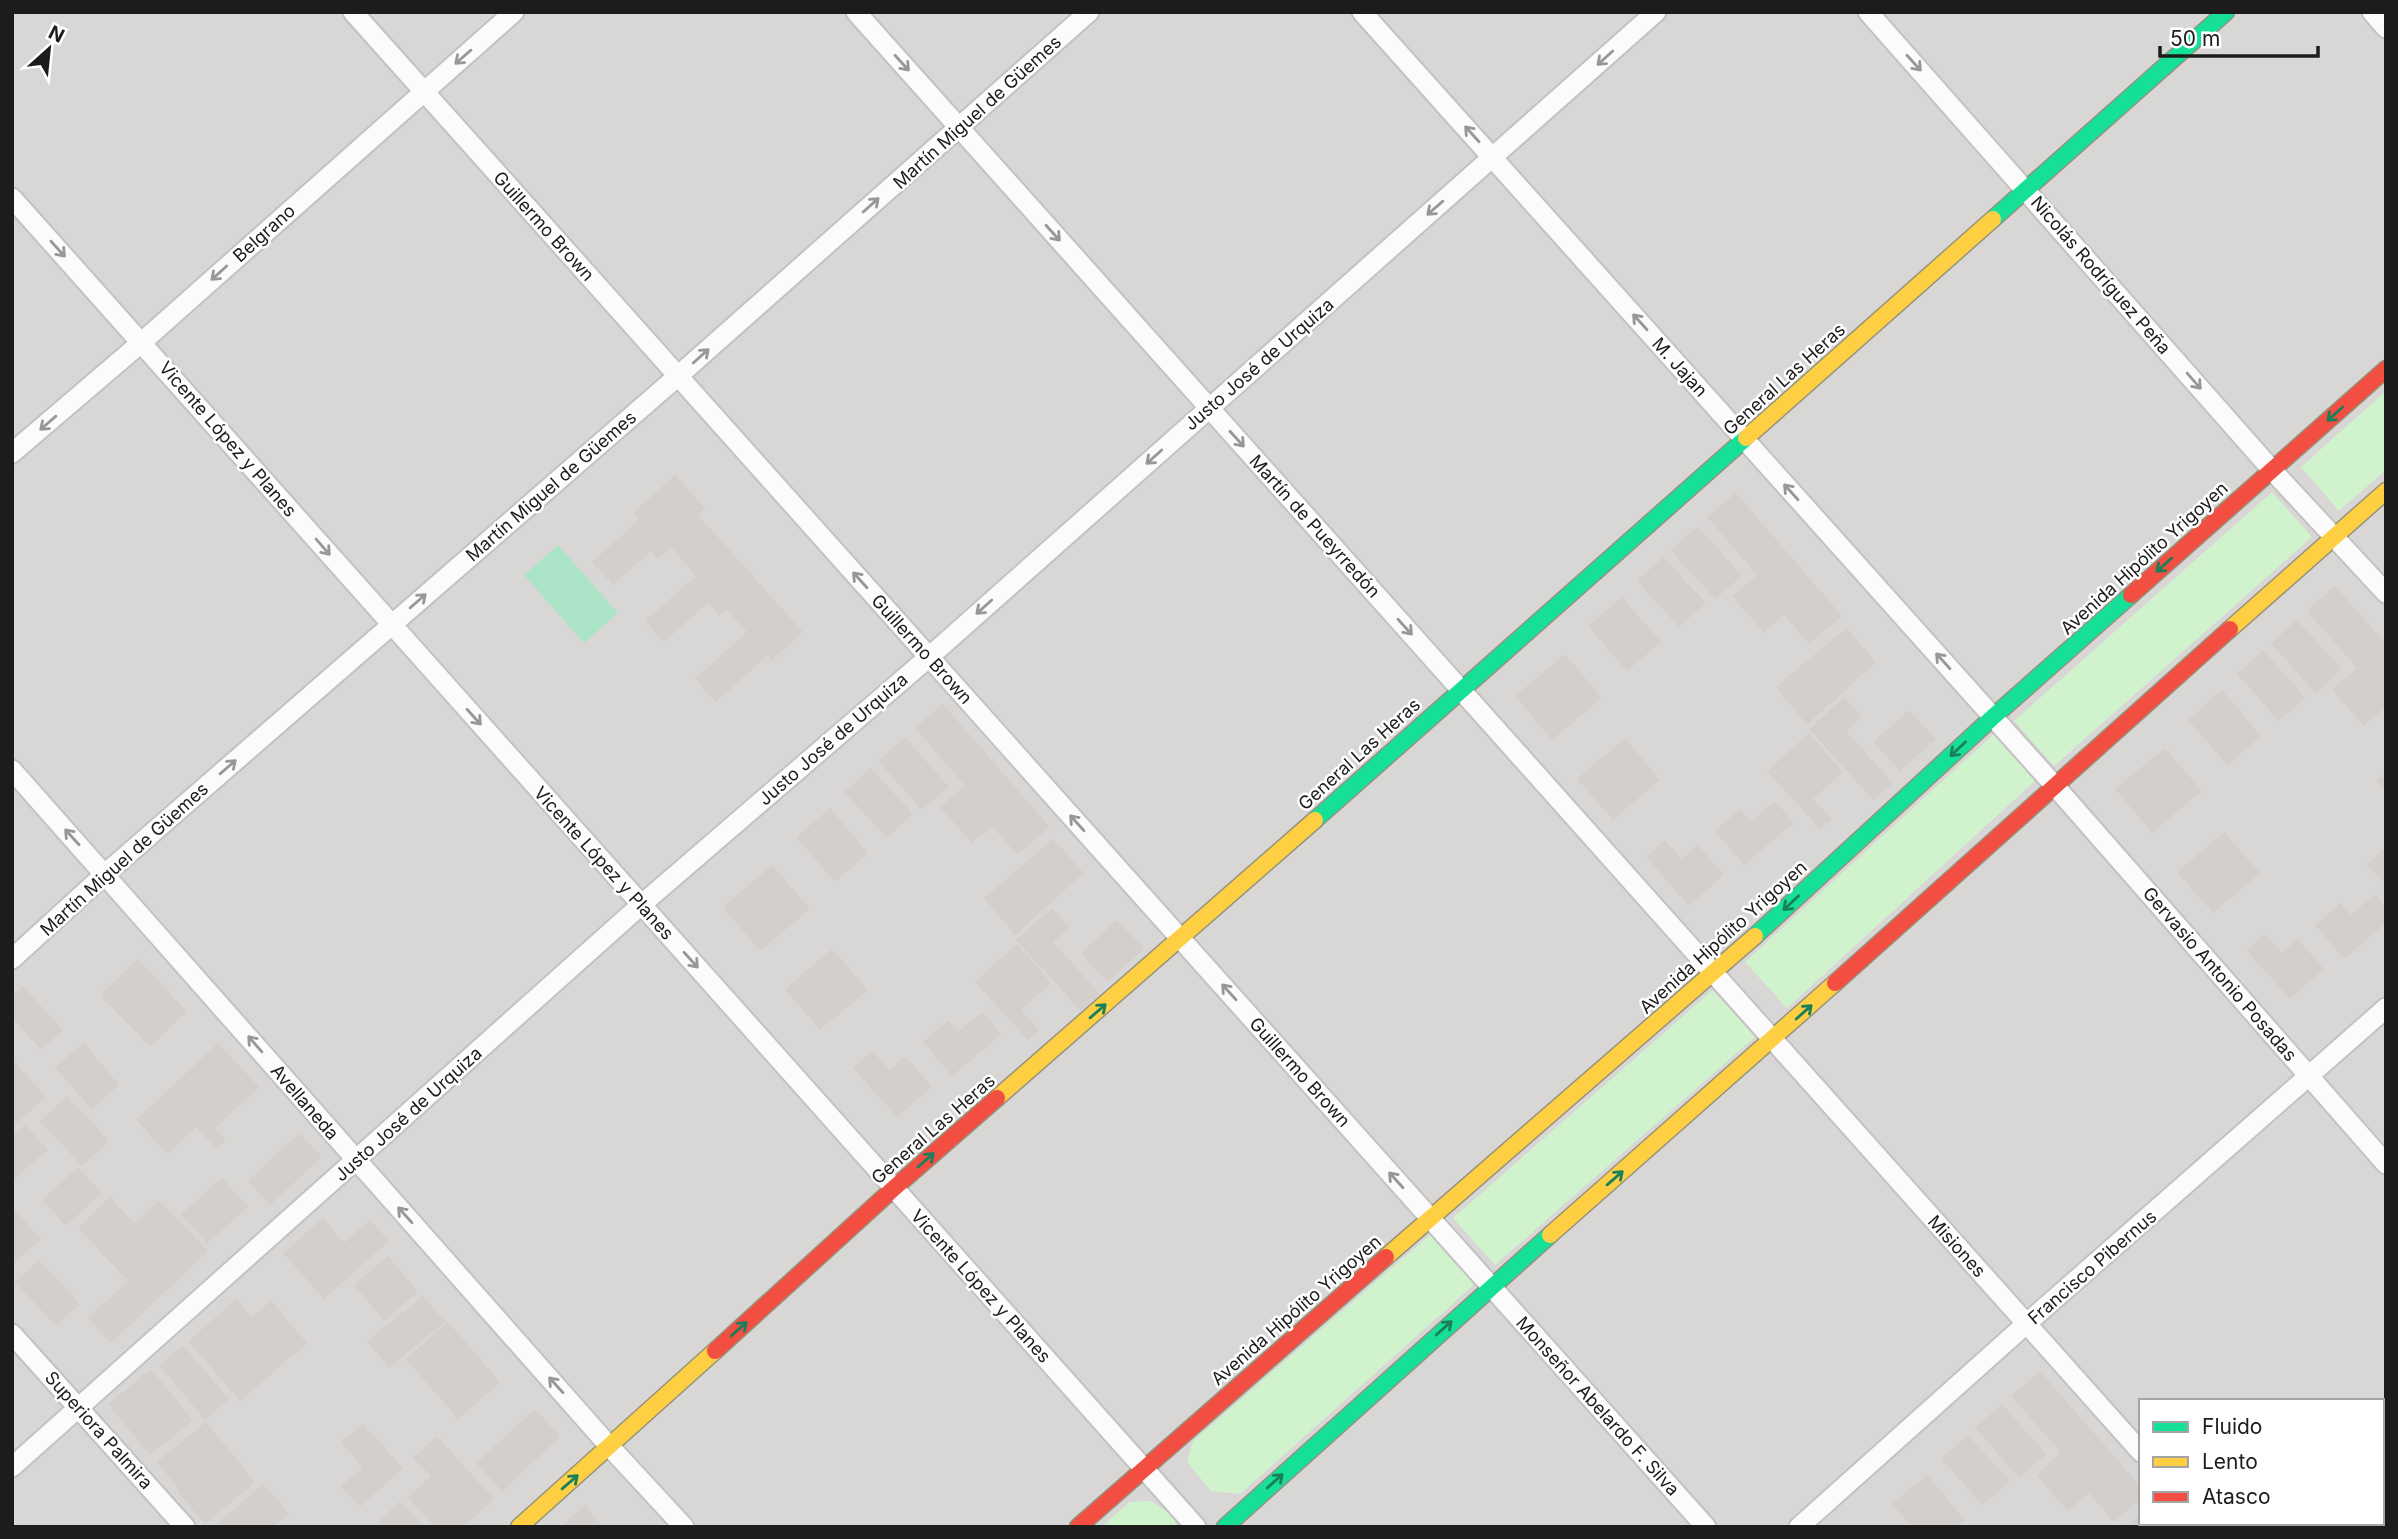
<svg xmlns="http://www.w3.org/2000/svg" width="2398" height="1539" font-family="Inter,sans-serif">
	<rect width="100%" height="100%" fill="#eae7e4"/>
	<path fill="#d9d7d6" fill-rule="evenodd" d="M12 12H2386V1527H12ZM2141 1401H2382V1523H2141Z"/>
	<path fill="#d0f2cd" d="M2386 391V470L2339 511 2301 467Z
		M2272 492 2312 537 2054 766 2014 721Z
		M1996 732 2038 778 1787 1008 1745 962Z
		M1713 990 1755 1037 1495 1265 1453 1218Z
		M1432 1233 1477 1282 1240 1494 1211 1491 1187 1462 1193 1441Z
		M1152 1501 1173 1517 1177 1527H1101L1130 1502Z"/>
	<path fill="#ace4c8" d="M558 545 618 613 584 643 524 575Z"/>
	<path fill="#d3cfcd" d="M675 475 705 508 698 515 803 632 771 661 768 655 716 702 695 679 747 632 726 609 719 616 708 603 664 642 645 621 696 576 671 547 658 559 651 551 613 585 592 562 639 520 633 513Z
		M1736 493 1842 616 1809 644 1784 615 1764 633 1732 596 1757 575 1707 517Z
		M1698 526 1742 576 1715 599 1670 550Z
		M1663 557 1706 603 1679 627 1637 581Z
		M2335 586 2386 644V710L2384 708 2364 726 2332 690 2357 668 2307 611Z
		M1622 597 1661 642 1627 671 1588 626Z
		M2297 620 2342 669 2315 693 2271 643Z
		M1846 628 1876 662 1807 725 1776 687Z
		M2263 650 2305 697 2279 721 2237 674Z
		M1565 654 1602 698 1552 740 1515 696Z
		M2222 690 2261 736 2227 765 2188 720Z
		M1844 697 1862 717 1846 731 1893 783 1873 800 1809 729Z
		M943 704 1050 827 1017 855 992 826 972 843 940 807 965 786 915 728Z
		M1909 710 1936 739 1900 771 1873 742Z
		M1809 733 1843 772 1813 799 1832 819 1820 829 1767 771Z
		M905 737 949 787 922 810 878 761Z
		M1625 738 1660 780 1613 820 1577 779Z
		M2165 748 2202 791 2152 833 2115 789Z
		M871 768 913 814 887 838 844 792Z
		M2386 773V792L2376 781Z
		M1775 801 1794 823 1744 865 1715 831 1740 809 1751 821Z
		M830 808 868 853 835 882 796 837Z
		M2224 832 2260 873 2213 913 2177 872Z
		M1053 839 1084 873 1015 935 984 898Z
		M1665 840 1682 859 1698 845 1724 875 1689 906 1646 857Z
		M2386 847V885L2367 864Z
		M772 865 810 909 760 951 723 907Z
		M2375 894 2386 907V923L2344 959 2315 925 2340 903 2351 915Z
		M1052 908 1070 928 1053 942 1100 994 1081 1011 1016 940Z
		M1117 920 1144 949 1107 982 1081 953Z
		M2265 934 2282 953 2298 939 2324 969 2290 999 2246 950Z
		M1017 944 1051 983 1021 1010 1039 1030 1028 1040 975 982Z
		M832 949 868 990 820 1030 785 989Z
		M137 959 187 1011 150 1047 100 995Z
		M23 986 63 1030 41 1050 12 1018V996Z
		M982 1012 1002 1034 952 1076 923 1042 948 1020 958 1032Z
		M84 1043 119 1085 91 1109 55 1067Z
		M218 1043 259 1087 215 1128 226 1140 217 1149 196 1127 168 1154 136 1120Z
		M872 1051 890 1070 905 1056 932 1086 897 1117 853 1068Z
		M12 1059 46 1097 17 1123 12 1118Z
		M67 1096 109 1141 82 1166 40 1121Z
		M26 1125 48 1150 12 1181V1136Z
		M299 1133 322 1157 270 1205 248 1181Z
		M78 1167 102 1193 66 1226 42 1200Z
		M222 1178 248 1207 207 1243 181 1214Z
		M110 1197 135 1224 159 1200 208 1251 111 1343 88 1318 128 1281 78 1228Z
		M12 1207 41 1239 12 1265Z
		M323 1218 344 1243 370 1220 389 1241 324 1299 283 1253Z
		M388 1256 418 1292 384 1321 354 1285Z
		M39 1260 80 1304 56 1326 15 1282Z
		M423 1296 445 1322 389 1368 367 1341Z
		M237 1299 252 1317 271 1301 307 1343 240 1401 188 1341Z
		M448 1322 500 1382 458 1419 406 1359Z
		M183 1345 229 1399 205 1420 159 1365Z
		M151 1369 193 1420 150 1455 108 1404Z
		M2040 1371 2141 1487V1499L2114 1522 2089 1493 2068 1511 2036 1475 2061 1453 2011 1396Z
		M2002 1404 2046 1454 2019 1478 1975 1428Z
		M535 1409 560 1437 502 1491 476 1463Z
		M206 1422 255 1482 205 1524 176 1490 179 1489 157 1462Z
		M363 1424 403 1468 360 1507 341 1486 363 1467 341 1442Z
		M1968 1435 2010 1481 1983 1505 1941 1459Z
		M437 1436 494 1499 464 1527H435L408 1497 431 1476 413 1458Z
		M1927 1475 1965 1520 1958 1527H1912L1892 1504Z
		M263 1484 289 1513 273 1527H222L219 1523Z
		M400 1501 424 1527H373Z
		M585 1505 603 1527H560Z
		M2141 1514V1523H2165L2168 1527H2126Z"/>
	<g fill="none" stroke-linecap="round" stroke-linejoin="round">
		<defs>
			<path id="street" d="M353 12 1706 1527
				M856 12 2141 1452
				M1362 12 2054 785 2386 1164
				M1868 12 2272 470 2386 593
				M2372 12 2386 28
				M12 198 1196 1527
				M12 453 142 342 514 12
				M12 770 610 1447 684 1527
				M12 959 105 874 678 376 1089 12
				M12 1334 185 1527
				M12 1467 641 905 929 657 1656 12
				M2382 1508 2386 1505
				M2204 1523 2207 1527
				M1799 1527 2026 1324 2386 1008
				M2361 1527 2365 1523"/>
			<path id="fast" d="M1993 219 2226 12
				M1315 820 1746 438
				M1755 936 1993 717 2131 595
				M1225 1527 1550 1235"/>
			<path id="slow" d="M1746 438 1993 219
				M2230 629 2386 491
				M997 1098 1315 820
				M1550 1235 1835 983
				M1386 1257 1755 936
				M519 1527 715 1351"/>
			<path id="jam" d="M2131 595 2386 369
				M1835 983 2230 629
				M715 1351 893 1189 997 1098
				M1078 1527 1386 1257"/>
		</defs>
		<use href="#street" stroke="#c3c2c0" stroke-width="23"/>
		<use href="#fast" stroke="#94937c" stroke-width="19"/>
		<use href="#slow" stroke="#94937c" stroke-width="19"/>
		<use href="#jam" stroke="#94937c" stroke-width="19"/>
		<use href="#street" stroke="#fcfbfb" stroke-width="19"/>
		<use href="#fast" stroke="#16e098" stroke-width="16"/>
		<use href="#slow" stroke="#ffcf43" stroke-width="16"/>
		<use href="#jam" stroke="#f24e42" stroke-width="16"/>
	</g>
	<defs><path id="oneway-shaft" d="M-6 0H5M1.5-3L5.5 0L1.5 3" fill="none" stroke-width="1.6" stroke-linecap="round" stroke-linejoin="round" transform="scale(1.75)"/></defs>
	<g stroke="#979797">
		<use href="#oneway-shaft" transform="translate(463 57) rotate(139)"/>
		<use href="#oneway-shaft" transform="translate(1605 58) rotate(138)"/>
		<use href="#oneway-shaft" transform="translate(902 63) rotate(48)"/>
		<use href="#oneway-shaft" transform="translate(1914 63) rotate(48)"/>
		<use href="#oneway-shaft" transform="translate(1472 134) rotate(-132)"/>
		<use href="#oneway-shaft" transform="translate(871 205) rotate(-42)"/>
		<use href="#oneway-shaft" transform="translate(1435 208) rotate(139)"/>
		<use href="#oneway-shaft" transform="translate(1053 233) rotate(48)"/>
		<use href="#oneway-shaft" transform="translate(58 249) rotate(48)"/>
		<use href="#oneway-shaft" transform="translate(219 273) rotate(138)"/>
		<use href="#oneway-shaft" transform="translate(1640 322) rotate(-132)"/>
		<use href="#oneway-shaft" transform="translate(701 356) rotate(-42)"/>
		<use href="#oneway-shaft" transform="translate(2194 381) rotate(49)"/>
		<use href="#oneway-shaft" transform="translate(48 423) rotate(139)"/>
		<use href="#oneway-shaft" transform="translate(1237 439) rotate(48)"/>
		<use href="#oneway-shaft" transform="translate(1154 457) rotate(138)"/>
		<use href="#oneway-shaft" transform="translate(1791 492) rotate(-132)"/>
		<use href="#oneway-shaft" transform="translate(323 547) rotate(49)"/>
		<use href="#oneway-shaft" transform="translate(860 580) rotate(-132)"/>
		<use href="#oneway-shaft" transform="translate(418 601) rotate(-41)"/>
		<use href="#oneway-shaft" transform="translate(984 607) rotate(138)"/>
		<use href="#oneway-shaft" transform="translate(1405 627) rotate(48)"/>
		<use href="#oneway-shaft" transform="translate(1943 661) rotate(-132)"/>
		<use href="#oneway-shaft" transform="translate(474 717) rotate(48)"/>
		<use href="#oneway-shaft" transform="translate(228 767) rotate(-41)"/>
		<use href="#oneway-shaft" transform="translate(1077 823) rotate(-132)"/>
		<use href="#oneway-shaft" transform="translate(72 837) rotate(-132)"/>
		<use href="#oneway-shaft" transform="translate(691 960) rotate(48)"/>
		<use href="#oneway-shaft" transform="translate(1229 992) rotate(-132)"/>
		<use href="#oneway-shaft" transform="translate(255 1044) rotate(-131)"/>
		<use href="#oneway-shaft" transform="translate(1396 1180) rotate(-132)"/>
		<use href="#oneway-shaft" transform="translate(405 1215) rotate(-132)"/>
		<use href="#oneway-shaft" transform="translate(556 1385) rotate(-132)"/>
	</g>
	<g stroke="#197e5a">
		<use href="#oneway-shaft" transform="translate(2335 414) rotate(138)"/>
		<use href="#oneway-shaft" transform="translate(2164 565) rotate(138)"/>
		<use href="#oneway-shaft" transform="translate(1958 749) rotate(137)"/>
		<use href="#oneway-shaft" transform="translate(1791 903) rotate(137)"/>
		<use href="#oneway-shaft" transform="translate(1098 1011) rotate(-41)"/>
		<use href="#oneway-shaft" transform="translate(1804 1012) rotate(-42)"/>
		<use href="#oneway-shaft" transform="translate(926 1160) rotate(-41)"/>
		<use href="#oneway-shaft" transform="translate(1615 1178) rotate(-41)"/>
		<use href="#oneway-shaft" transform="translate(1444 1328) rotate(-42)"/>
		<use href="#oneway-shaft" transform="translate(739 1329) rotate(-42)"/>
		<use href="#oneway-shaft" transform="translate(1275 1481) rotate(-42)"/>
		<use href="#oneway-shaft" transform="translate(570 1482) rotate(-41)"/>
	</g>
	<g text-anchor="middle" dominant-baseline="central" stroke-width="5" stroke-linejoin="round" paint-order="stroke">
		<g font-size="18" fill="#1c1c1c" stroke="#fff">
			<text transform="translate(977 112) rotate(-42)">Martín Miguel de Güemes</text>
			<text transform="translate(544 226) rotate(48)">Guillermo Brown</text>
			<text transform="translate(264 233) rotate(-42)">Belgrano</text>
			<text transform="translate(2101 275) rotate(49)">Nicolás Rodríguez Peña</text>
			<text transform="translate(1259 364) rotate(-41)">Justo José de Urquiza</text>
			<text transform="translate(1680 367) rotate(48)">M. Jajan</text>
			<text transform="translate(1784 379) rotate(-42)">General Las Heras</text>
			<text transform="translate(228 439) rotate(49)">Vicente López y Planes</text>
			<text transform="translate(551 486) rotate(-41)">Martín Miguel de Güemes</text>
			<text transform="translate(1315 526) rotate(48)">Martín de Pueyrredón</text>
			<text transform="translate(2144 558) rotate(-42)">Avenida Hipólito Yrigoyen</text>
			<text transform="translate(922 649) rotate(48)">Guillermo Brown</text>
			<text transform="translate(833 739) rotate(-41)">Justo José de Urquiza</text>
			<text transform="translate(1359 754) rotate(-42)">General Las Heras</text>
			<text transform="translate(124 859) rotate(-42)">Martín Miguel de Güemes</text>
			<text transform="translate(604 863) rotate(48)">Vicente López y Planes</text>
			<text transform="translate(1723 937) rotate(-42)">Avenida Hipólito Yrigoyen</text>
			<text transform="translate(2220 974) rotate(49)">Gervasio Antonio Posadas</text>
			<text transform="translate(1300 1072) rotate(48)">Guillermo Brown</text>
			<text transform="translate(305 1102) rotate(49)">Avellaneda</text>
			<text transform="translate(408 1114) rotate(-42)">Justo José de Urquiza</text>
			<text transform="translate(933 1129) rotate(-41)">General Las Heras</text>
			<text transform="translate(1957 1246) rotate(48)">Misiones</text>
			<text transform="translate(2092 1267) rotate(-41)">Francisco Pibernus</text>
			<text transform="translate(981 1286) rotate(48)">Vicente López y Planes</text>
			<text transform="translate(1296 1310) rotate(-41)">Avenida Hipólito Yrigoyen</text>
			<text transform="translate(1598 1406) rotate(48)">Monseñor Abelardo F. Silva</text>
			<text transform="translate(99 1430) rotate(48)">Superiora Palmira</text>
		</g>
	</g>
	<rect width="2398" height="1539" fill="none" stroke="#1c1c1c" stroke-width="28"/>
	<rect x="2139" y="1399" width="245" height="126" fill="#ffffff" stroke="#a4a4a4" stroke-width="2"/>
	<rect x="2153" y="1422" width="35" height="10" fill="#16e098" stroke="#a4a4a4" stroke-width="2"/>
	<text x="2202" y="1434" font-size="21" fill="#1c1c1c">Fluido</text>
	<rect x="2153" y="1457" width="35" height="10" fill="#ffcf43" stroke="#a4a4a4" stroke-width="2"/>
	<text x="2202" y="1469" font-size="21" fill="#1c1c1c">Lento</text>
	<rect x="2153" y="1492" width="35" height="10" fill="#f24e42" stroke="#a4a4a4" stroke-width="2"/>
	<text x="2202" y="1504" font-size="21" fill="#1c1c1c">Atasco</text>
	<g transform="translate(49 49) rotate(27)" stroke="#ffffff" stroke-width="5" paint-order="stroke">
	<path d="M0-5L12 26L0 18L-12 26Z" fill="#1c1c1c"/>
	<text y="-10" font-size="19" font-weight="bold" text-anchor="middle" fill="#1c1c1c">N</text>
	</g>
	<path d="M2160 46v10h158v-10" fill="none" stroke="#1c1c1c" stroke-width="3.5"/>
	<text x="2170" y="46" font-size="21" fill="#1c1c1c" stroke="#ffffff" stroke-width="5" paint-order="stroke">50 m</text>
</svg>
